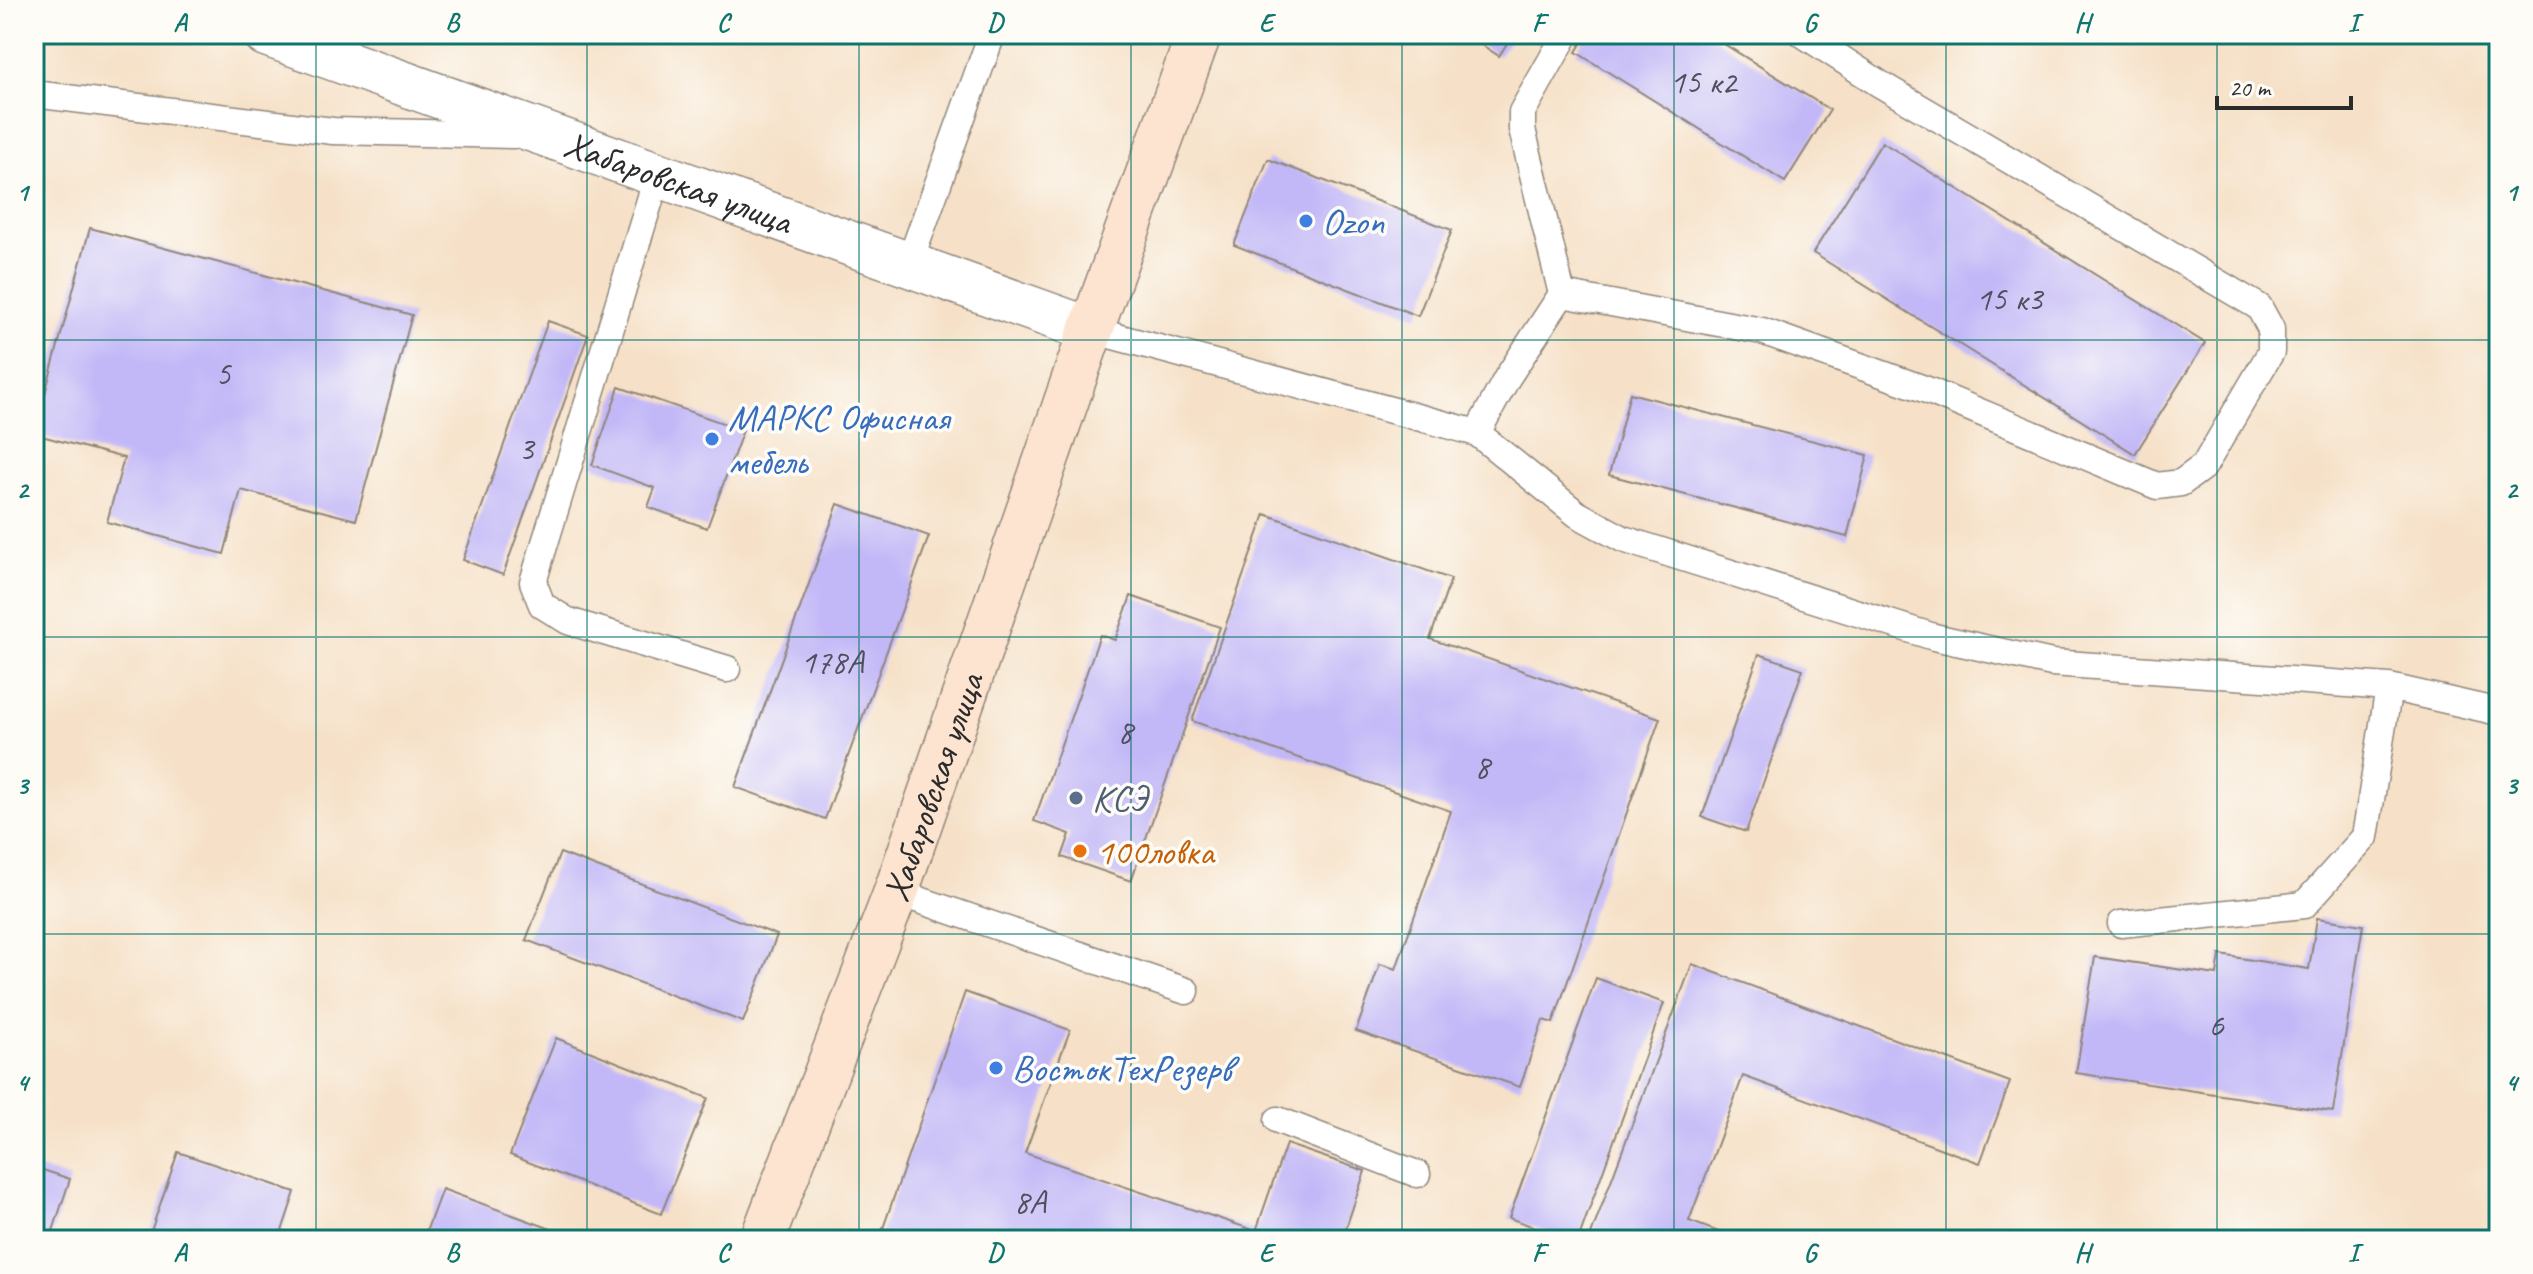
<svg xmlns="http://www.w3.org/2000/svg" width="2533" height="1274" font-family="Caveat,sans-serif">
	<rect width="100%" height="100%" fill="#fdfcf7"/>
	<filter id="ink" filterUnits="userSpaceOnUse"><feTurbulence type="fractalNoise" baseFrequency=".0125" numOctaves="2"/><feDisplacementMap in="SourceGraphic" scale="16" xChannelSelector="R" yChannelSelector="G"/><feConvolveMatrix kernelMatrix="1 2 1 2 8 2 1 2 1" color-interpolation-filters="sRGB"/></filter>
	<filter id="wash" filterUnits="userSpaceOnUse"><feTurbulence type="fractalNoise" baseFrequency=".006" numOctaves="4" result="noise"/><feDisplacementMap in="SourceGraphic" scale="32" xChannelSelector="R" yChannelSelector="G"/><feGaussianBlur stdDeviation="1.8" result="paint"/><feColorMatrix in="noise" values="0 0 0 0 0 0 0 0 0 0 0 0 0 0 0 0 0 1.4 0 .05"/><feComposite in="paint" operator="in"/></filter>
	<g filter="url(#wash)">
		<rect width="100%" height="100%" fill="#f6e1c8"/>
		<g id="blocks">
			<path fill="#c2b8f7" d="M1465 34H1513L1499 56Z
				M1587 34H1708L1830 110 1785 182 1576 52Z
				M1882 142 2205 343 2135 454 1813 253Z
				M1268 159 1452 230 1418 316 1234 245Z
				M90 228 412 315 356 520 241 490 224 554 107 522 124 458 34 434Z
				M548 321 588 335 503 575 463 560Z
				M619 387 743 430 707 528 648 507 655 488 592 465Z
				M1630 393 1868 455 1847 537 1609 475Z
				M838 504 929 536 825 819 735 787Z
				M1265 514 1451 579 1430 639 1660 718 1553 1023 1543 1020 1520 1087 1356 1031 1380 964 1396 969 1451 811 1192 721Z
				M1131 596 1220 627 1131 881 1062 857 1070 834 1034 821 1100 635 1115 640Z
				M1759 654 1803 669 1746 832 1702 817Z
				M560 853 777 935 743 1022 526 940Z
				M2317 918 2363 925 2333 1112 2076 1073 2095 957 2217 975 2220 955 2309 969Z
				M1692 964 2010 1082 1980 1163 1743 1076 1689 1221 1740 1240H1589Z
				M1596 978 1664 1003 1578 1240H1570L1509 1218Z
				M965 992 1070 1030 1025 1153 1256 1231 1286 1144 1365 1171 1342 1240H879Z
				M556 1038 708 1098 661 1214 510 1155Z
				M178 1152 295 1192 279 1240H148Z
				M34 1167 70 1179 50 1240H34Z
				M442 1189 581 1240H423Z"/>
		</g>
	</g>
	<g filter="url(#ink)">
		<use href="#blocks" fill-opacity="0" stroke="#90867a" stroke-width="2"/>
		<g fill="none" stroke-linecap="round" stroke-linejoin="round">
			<defs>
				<path id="lane" d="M34 94 333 131 513 135
					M658 174 533 582 542 605 568 621 727 669
					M909 264 992 34
					M1562 294 1762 331 1927 390 2157 486 2181 483 2204 466 2271 352V329L2259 307 1880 84 1803 34
					M1091 330 1477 433 1577 514 1623 539 1934 637 2052 663 2389 687 2499 712
					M1477 433 1507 378 1562 294 1522 129V112L1566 34
					M896 892 1186 991
					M2121 924 2304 905 2365 837 2389 687
					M1278 1120 1417 1174"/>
				<g id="street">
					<path id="s1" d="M266 34 1091 330"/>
				</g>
				<g id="secondary">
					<path id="s2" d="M762 1240 896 892 1091 330 1199 34"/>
				</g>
			</defs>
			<use href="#lane" stroke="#90867a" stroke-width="29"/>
			<use href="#street" stroke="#90867a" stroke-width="47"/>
			<use href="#secondary" stroke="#90867a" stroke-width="47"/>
			<use href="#lane" stroke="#fff" stroke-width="26"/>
			<use href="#street" stroke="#fff" stroke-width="44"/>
			<use href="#secondary" stroke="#fde4d0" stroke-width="44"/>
		</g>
	</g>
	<path fill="none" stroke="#0f766e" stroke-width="2" stroke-opacity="0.55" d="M316 34V1240M587 34V1240M859 34V1240M1131 34V1240M1402 34V1240M1674 34V1240M1946 34V1240M2217 34V1240M34 340H2499M34 637H2499M34 934H2499"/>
	<g fill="#3f7fe0" stroke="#fdfcf7" stroke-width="3">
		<circle cx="1306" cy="221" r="8"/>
		<circle cx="712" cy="439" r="8"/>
		<circle cx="996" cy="1068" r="8"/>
	</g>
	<circle fill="#5c6f8a" stroke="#fdfcf7" stroke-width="3" cx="1076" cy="798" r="8"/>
	<circle fill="#e8710a" stroke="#fdfcf7" stroke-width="3" cx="1080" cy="851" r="8"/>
	<g text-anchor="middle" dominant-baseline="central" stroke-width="7" stroke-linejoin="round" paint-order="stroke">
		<g font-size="34" fill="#514e5e">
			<text x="1703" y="81">15 к2</text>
			<text x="2009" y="298">15 к3</text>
			<text x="223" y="373">5</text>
			<text x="526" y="448">3</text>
			<text x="832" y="661">178А</text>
			<text x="1125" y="731">8</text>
			<text x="1482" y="766">8</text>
			<text x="2216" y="1024">6</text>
			<text x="1030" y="1201">8А</text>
		</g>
		<g font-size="38" fill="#2b2b2b" stroke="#fdfcf7">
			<text stroke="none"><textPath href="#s1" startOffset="438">Хабаровская улица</textPath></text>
			<text stroke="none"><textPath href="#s2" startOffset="484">Хабаровская улица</textPath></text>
		</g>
		<g font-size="38" fill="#366cbe" stroke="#fdfcf7" text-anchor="start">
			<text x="1322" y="221">Ozon</text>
			<text x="728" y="417">МАРКС Офисная<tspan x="728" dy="44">мебель</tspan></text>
			<text x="1012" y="1068">ВостокТехРезерв</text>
		</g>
		<g font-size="38" fill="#4e5e75" stroke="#fdfcf7" text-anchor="start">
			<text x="1092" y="798">КСЭ</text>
		</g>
		<g font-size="38" fill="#c56008" stroke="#fdfcf7" text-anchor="start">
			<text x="1096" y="851">100ловка</text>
		</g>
	</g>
	<rect width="2533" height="1274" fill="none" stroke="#fdfcf7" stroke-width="88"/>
	<path d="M2217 96v12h134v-12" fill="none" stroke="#2b2b2b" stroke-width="4"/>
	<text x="2229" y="96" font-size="24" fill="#2b2b2b" stroke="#fdfcf7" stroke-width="6" paint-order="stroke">20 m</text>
	<rect x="44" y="44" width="2445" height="1186" fill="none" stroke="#0f766e" stroke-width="3"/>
	<g font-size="26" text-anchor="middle" font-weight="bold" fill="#0f766e">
		<text x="180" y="31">A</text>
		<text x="452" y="31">B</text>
		<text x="723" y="31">C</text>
		<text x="995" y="31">D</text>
		<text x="1266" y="31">E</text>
		<text x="1538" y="31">F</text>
		<text x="1810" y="31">G</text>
		<text x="2082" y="31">H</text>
		<text x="2353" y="31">I</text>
		<text x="22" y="201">1</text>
		<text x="2511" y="201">1</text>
		<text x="22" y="498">2</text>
		<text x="2511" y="498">2</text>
		<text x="22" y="794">3</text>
		<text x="2511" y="794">3</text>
		<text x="22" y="1091">4</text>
		<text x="2511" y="1091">4</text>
		<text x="180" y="1261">A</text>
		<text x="452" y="1261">B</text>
		<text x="723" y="1261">C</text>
		<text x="995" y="1261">D</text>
		<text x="1266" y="1261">E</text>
		<text x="1538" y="1261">F</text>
		<text x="1810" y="1261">G</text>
		<text x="2082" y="1261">H</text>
		<text x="2353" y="1261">I</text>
	</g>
</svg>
